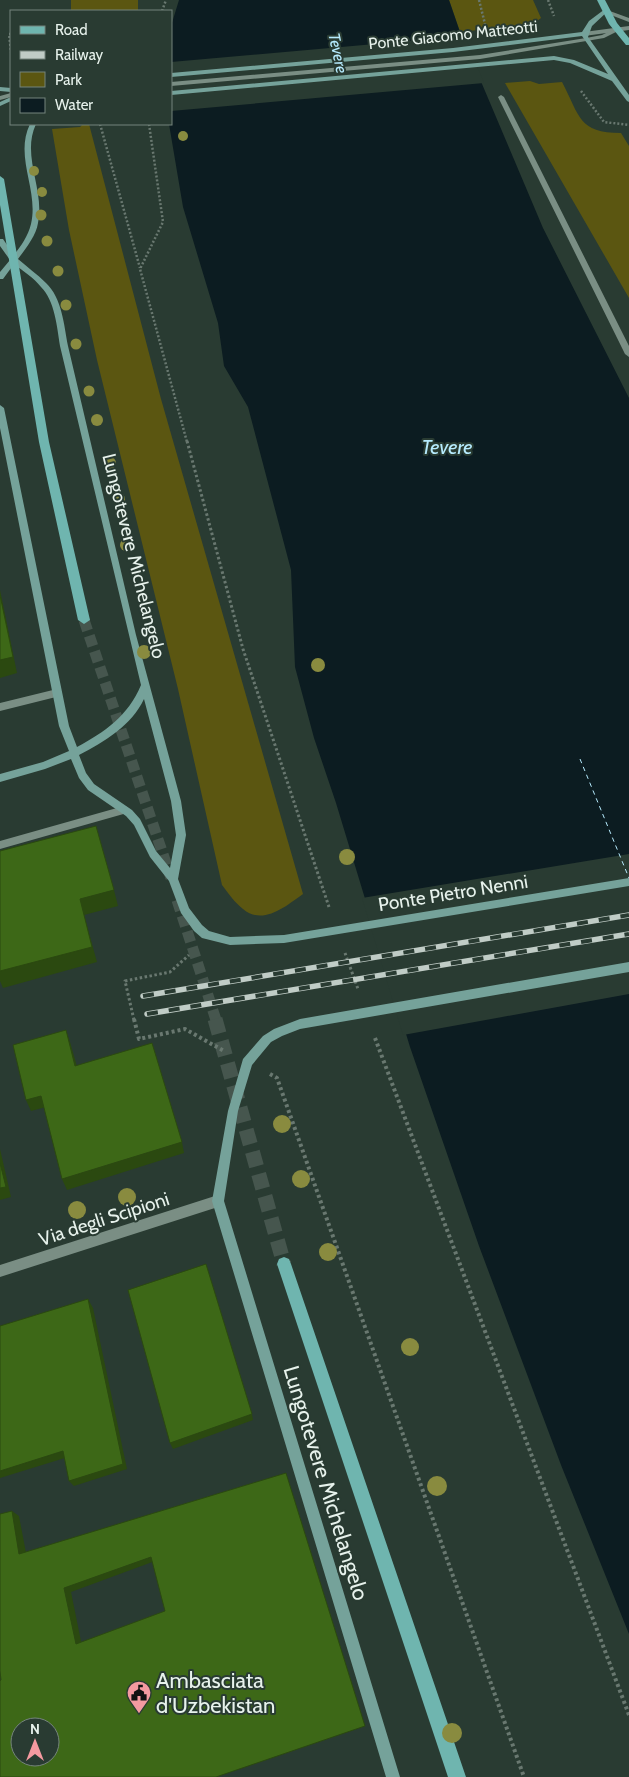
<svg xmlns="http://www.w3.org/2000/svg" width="629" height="1777" font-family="Cabin,sans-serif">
	<rect width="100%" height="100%" fill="#293b32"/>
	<path fill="#5b5611" d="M71 0H138V11H71Z
		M449 0H533L541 18 533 24 460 32Z
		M530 81 539 84 562 82C580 116 578 133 621 133L629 146V298L505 83Z
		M83 124H89L161 399 303 894C286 906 263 926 243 909 235 903 228 893 222 885L178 689 97 360 69 230 52 129 80 127Z"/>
	<path fill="#0c1c21" d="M179 0H449L460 32 543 228 629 398V1634L561 1465 479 1246 410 1047 336 803 314 738 295 667 291 570 248 407 224 366 218 323 183 207 169 124H171V26Z"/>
	<path fill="#293b32" d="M465 36 484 83 171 111V62Z
		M629 854V994L403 1035 362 898Z"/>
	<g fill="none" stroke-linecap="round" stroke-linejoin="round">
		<path stroke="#b6ebfe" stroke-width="1" stroke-dasharray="4.5 4" stroke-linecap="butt" d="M580 759 629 878"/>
		<path stroke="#46564e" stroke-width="11" stroke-dasharray="11 5.5" stroke-linecap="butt" d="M84 620 171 878
			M177 900 216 1020"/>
		<path stroke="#46564e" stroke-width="15" stroke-dasharray="15 8" stroke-linecap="butt" d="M215 1019 284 1264"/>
		<path stroke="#697870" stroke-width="2.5" stroke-dasharray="2 2" stroke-linecap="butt" d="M479 0 485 24
			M548 0 554 16
			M162 11 166 0
			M11 34H9L11 52
			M581 91 604 122 629 125
			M100 124 140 268
			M149 124 163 222 140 269 187 442"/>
		<path stroke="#697870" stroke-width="3" stroke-dasharray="2.5 2.5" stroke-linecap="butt" d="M187 441 243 649 329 907
			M345 953 358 989
			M134 1020 125 981 170 972 189 955"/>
		<path stroke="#697870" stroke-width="4" stroke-dasharray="3 3" stroke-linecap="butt" d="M134 1019 139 1039 185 1029 224 1051
			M375 1038 629 1715
			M270 1074 277 1078 524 1777"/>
		<path fill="#7a8e84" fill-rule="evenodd" d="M618 27 621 29 620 30 604 38 480 59 171 86V82L480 55 586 38 602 35Z
			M11 93V97L0 100V96Z
			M501 95 504 97 629 346V357L625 354 498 97Z"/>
		<path fill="#7a8e84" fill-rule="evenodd" d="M603 10H607L629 18V22L603 12Z
			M629 26V30L584 36 581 34 584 32Z
			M57 689 62 693 60 696 0 711V703Z
			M124 806 127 807 129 810 127 813 0 849V841Z
			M218 1195 222 1197 224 1201 222 1205 218 1207 0 1277V1265Z"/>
		<path fill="#75a29a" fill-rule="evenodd" d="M605 9 608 11 592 26 588 37 629 95V102L627 101 612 81 570 63 554 60 171 95V91L554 56 574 60 608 74 582 36 453 52 171 77V73L453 48 582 32 589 21Z
			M0 87 11 88V92L0 91Z
			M11 97V101L0 106V102Z
			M30 124H36C21 156 45 189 38 223 36 236 26 248 18 259 27 267 37 274 46 283 62 298 64 325 68 346L136 635 181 801 186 835 178 879 189 908 202 925 209 931 230 937 284 935 629 878V886L284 943 230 945 202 938 194 931 181 913 169 881 150 857 134 825 126 816 88 790 79 778 71 759 45 769 0 782V774L43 762 69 751 59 726 0 428V405L4 408 69 726 77 747C105 732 128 716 141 685L60 346C57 327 55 301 41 287 34 278 23 271 14 264L3 279H0V272L10 260 0 246V239H3L14 255C21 246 28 236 31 224 39 190 14 157 30 124ZM144 699 171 801 176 835 170 868 156 851 140 819 132 810 94 784 86 773 79 755C104 742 132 725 144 699Z
			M629 962V972L300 1029 282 1036 271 1042 252 1065 238 1111 224 1201 400 1777H386L212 1201 228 1111 243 1059 263 1036 274 1029 300 1019Z"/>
		<path fill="#6fb5af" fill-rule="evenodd" d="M597 0H605L617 23 629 38V45H626L609 24Z
			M0 176 4 179 49 442 90 620 84 624 78 620 39 442 0 205Z
			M284 1257 289 1259 291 1264 466 1777H448L277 1264 279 1259Z"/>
		<defs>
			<path id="rail" d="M143 996 629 915
				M147 1014 629 934"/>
		</defs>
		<use href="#rail" stroke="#c0ccc6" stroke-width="5.5"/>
		<use href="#rail" stroke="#293b32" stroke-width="4" stroke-dasharray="11" stroke-linecap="butt"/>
	</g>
	<g fill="#898b3f">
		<circle cx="183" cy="136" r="5"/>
		<circle cx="34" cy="171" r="5"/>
		<circle cx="42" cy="192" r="5"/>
		<circle cx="41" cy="215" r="5.5"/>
		<circle cx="47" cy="241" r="5.5"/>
		<circle cx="58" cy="271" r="5.5"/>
		<circle cx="66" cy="305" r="5.5"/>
		<circle cx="76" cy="344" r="5.5"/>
		<circle cx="89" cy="391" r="5.5"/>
		<circle cx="97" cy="420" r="6"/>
		<circle cx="110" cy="463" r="6"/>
		<circle cx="119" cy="499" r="6"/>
		<circle cx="126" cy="545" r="6"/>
		<circle cx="144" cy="652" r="7"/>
		<circle cx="318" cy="665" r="7"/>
		<circle cx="347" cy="857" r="8"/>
		<circle cx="282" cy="1124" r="9"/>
		<circle cx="301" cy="1179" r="9"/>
		<circle cx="127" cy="1197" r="9"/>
		<circle cx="77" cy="1210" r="9"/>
		<circle cx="328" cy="1252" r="9"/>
		<circle cx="410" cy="1347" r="9"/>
		<circle cx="437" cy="1486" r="10"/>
		<circle cx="452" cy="1733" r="10"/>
	</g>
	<path fill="#2b4910" d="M0 590 17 673 0 678Z
		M114 890 118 906 84 915 97 962 3 988 0 981V971L80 899Z
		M66 1030 70 1042 80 1077 75 1066Z
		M41 1096 46 1107 31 1111 26 1100Z
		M182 1142 184 1153 67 1190 62 1179Z
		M0 1149 11 1197 0 1200Z
		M88 1299 93 1308 127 1469 74 1486 69 1481Z
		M252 1414 253 1420 173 1449 170 1443Z
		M63 1451 68 1457 0 1478V1471Z
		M12 1511 19 1516 27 1558 19 1554Z
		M151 1557 155 1561 71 1592 82 1646 76 1644 64 1588Z"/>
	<path fill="#3d6817" stroke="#2b4910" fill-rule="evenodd" d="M0 595 13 657 0 660Z
		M96 826 114 890 80 899 92 947 0 971V851Z
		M66 1030 75 1066 152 1043 182 1142 62 1179 41 1096 26 1100 13 1045Z
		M0 1163 6 1187 0 1188Z
		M206 1264 252 1414 170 1443 128 1290Z
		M88 1299 123 1464 69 1481 63 1451 0 1471V1326Z
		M286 1473 365 1726 216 1777H0V1681L1 1680 0 1671V1514L12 1511 19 1554ZM151 1557 165 1611 76 1644 64 1588ZM20 1727H50V1757H20Z"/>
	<defs>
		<symbol id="civic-pin" viewBox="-11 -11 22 30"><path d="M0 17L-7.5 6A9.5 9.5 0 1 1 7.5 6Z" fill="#f49aa0" stroke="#293b32"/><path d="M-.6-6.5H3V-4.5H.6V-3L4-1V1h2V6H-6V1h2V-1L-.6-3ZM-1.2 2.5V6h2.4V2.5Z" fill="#111"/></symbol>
	</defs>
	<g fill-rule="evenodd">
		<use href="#civic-pin" x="125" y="1679" width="28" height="38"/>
	</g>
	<g text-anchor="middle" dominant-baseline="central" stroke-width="4" stroke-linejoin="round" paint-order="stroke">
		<g font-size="16" fill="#e7f2ec" stroke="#293b32">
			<text transform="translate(453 35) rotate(-6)">Ponte Giacomo Matteotti</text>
		</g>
		<g font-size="16" font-style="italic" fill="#b6ebfe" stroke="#293b32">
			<text transform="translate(338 53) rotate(78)">Tevere</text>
		</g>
		<g font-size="19" fill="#e7f2ec" stroke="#293b32">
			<text transform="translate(134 556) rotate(76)">Lungotevere Michelangelo</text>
			<text transform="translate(453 893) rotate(-9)">Ponte Pietro Nenni</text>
			<text transform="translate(104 1219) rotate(-18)">Via degli Scipioni</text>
		</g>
		<g font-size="20" font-style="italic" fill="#b6ebfe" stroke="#293b32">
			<text x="447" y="447">Tevere</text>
		</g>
		<g font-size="22" fill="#e7f2ec" stroke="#293b32">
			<text transform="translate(326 1483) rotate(73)">Lungotevere Michelangelo</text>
		</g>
		<g font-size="22" fill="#e7f2ec" stroke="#293b32" text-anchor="start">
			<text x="156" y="1680">Ambasciata<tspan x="156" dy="25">d'Uzbekistan</tspan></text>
		</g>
	</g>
	<rect x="10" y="10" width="162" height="115" fill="#293b32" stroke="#75847c"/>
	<rect x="20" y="26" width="25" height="8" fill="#6fb5af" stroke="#75847c"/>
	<text x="55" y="35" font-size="15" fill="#e7f2ec">Road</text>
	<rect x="20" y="51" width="25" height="8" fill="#c0ccc6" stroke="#75847c"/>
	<text x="55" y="60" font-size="15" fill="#e7f2ec">Railway</text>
	<rect x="20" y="72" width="25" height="15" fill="#5b5611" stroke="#75847c"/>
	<text x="55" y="85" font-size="15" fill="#e7f2ec">Park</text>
	<rect x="20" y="98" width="25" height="15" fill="#0c1c21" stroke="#75847c"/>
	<text x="55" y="110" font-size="15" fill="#e7f2ec">Water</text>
	<g transform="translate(35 1742)"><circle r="24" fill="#293b32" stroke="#75847c"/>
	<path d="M0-4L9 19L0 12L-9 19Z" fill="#f49aa0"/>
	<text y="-8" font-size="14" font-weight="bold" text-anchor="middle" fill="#e7f2ec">N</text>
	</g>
</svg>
